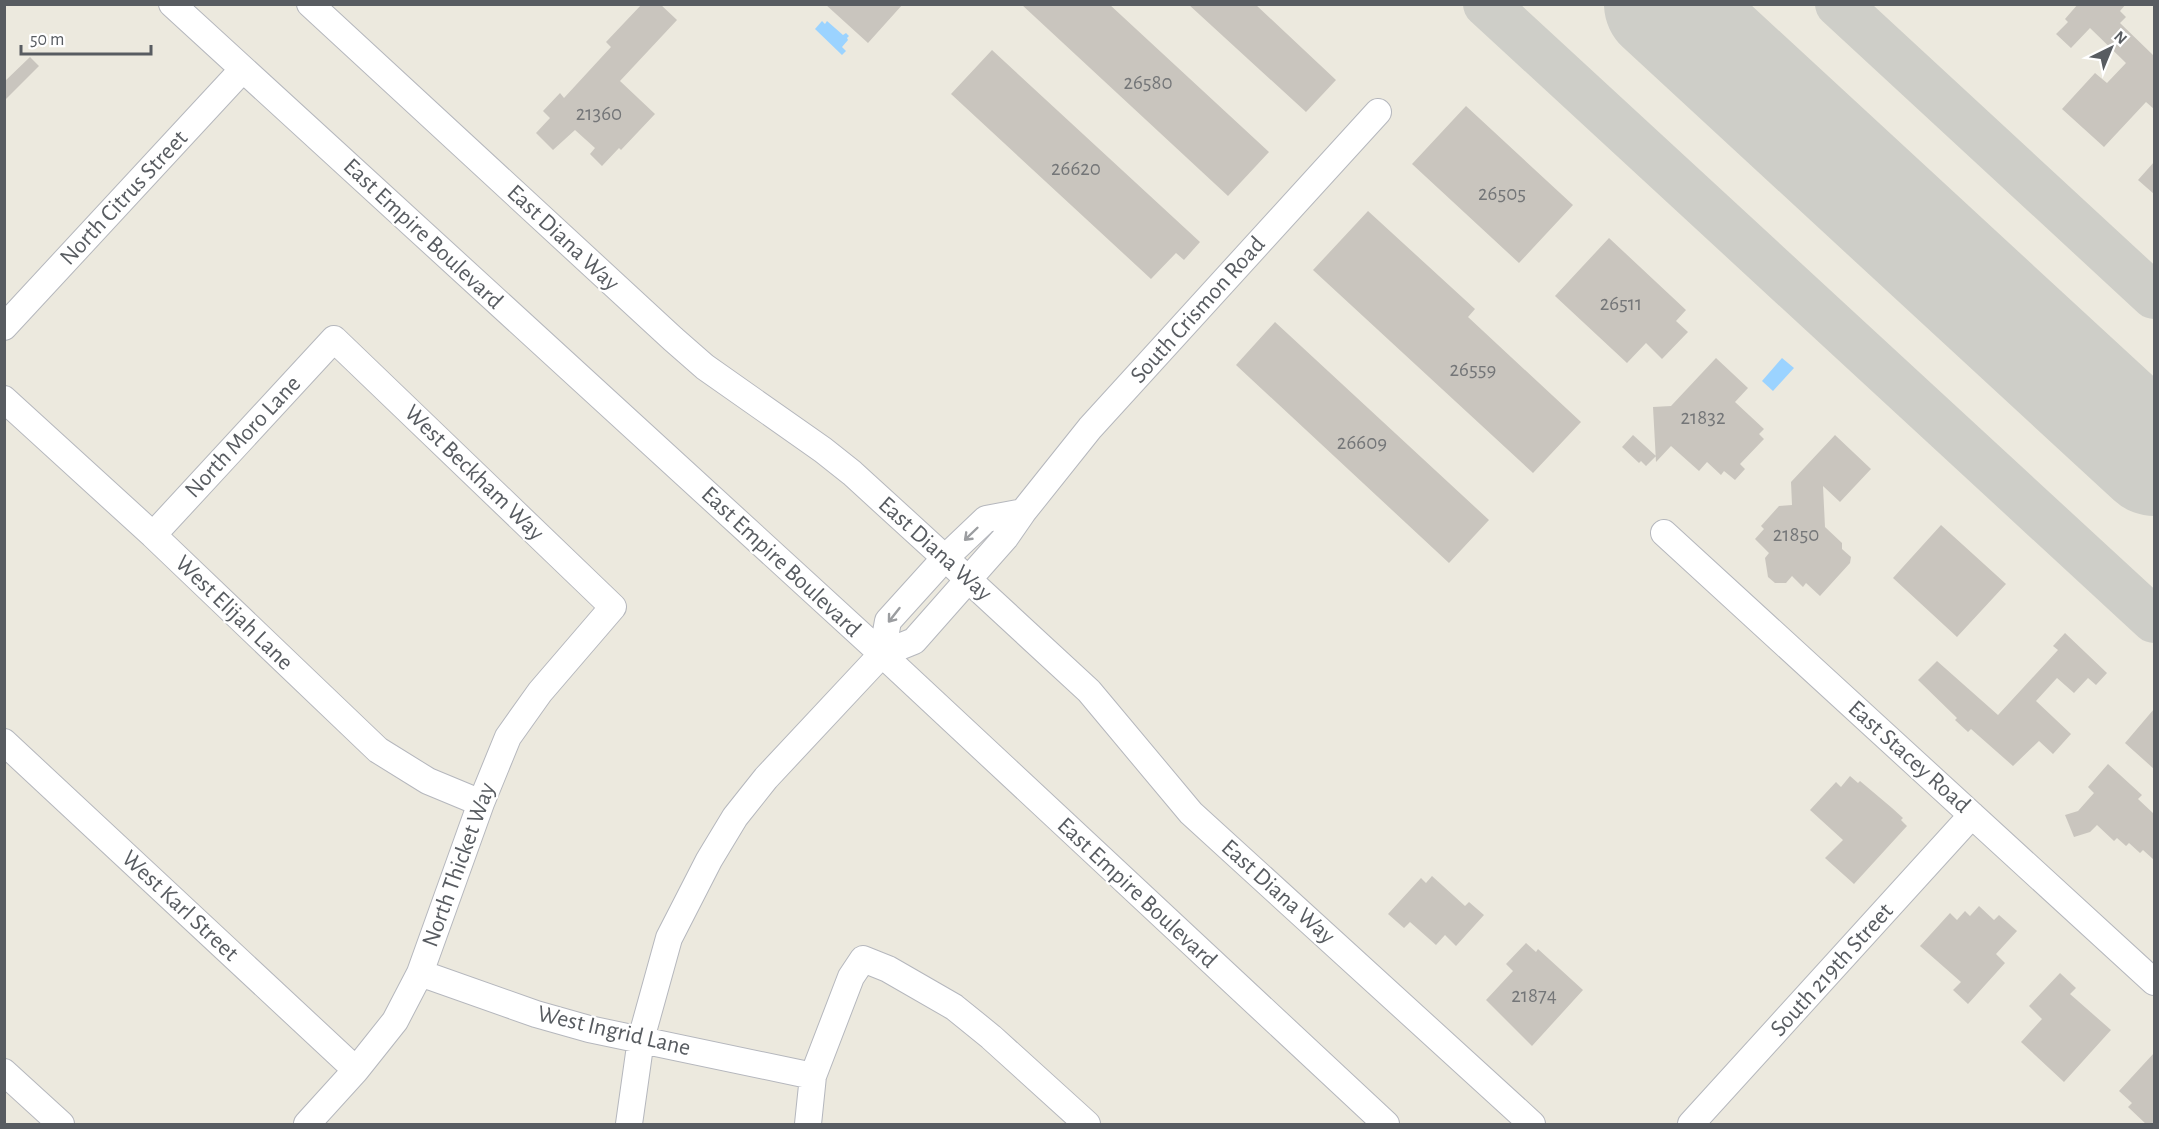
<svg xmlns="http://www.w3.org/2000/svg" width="2159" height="1129" font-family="'Alegreya Sans',sans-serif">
	<rect width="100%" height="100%" fill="#ece9de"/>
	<path fill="#9bd3ff" d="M822 21 825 24 827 21 843 35 846 33 849 36 847 38 848 40 842 47 846 51 842 55 815 29Z
		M1782 358 1794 368 1773 391 1762 381Z"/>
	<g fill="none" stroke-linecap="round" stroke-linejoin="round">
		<path stroke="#cecec8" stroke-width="46" d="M1486 4 2154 620
			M1838 4 2154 296"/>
		<path stroke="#cecec8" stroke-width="118" d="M1663 4 2154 457"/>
	</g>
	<path fill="#c9c5be" d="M642 4H660L677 20 620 81 655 114 621 150 619 148 602 166 590 154 595 148 575 130 553 150 536 133 550 118 543 111 560 93 564 98 611 47 606 42Z
		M825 4H903L868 43Z
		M1021 4H1109L1269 152 1228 196Z
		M1188 4H1255L1336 80 1306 112Z
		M2078 4H2126L2120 11 2126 17 2120 23 2154 56V109L2146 102 2104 147 2062 109 2095 73 2107 83 2126 63 2090 28 2071 48 2056 34 2068 22 2065 19Z
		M992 50 1200 242 1184 260 1176 253 1151 279 951 94Z
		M30 57 39 66 4 101V82Z
		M1466 106 1573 205 1519 263 1412 164Z
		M2154 162V194L2138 180Z
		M1368 211 1475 309 1468 317 1581 422 1533 473 1313 270Z
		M1609 238 1686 310 1676 321 1688 332 1662 359 1646 343 1627 363 1555 296Z
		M1275 322 1489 520 1449 563 1236 365Z
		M1716 358 1748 388 1735 402 1764 429 1759 434 1764 439 1740 464 1745 469 1735 480 1724 471 1721 475 1707 462 1699 471 1671 446 1656 462 1653 407 1671 406Z
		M1633 435 1656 456 1646 466 1641 461 1639 463 1622 447Z
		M1835 435 1871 469 1840 502 1823 486 1825 527 1842 543V549L1851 557 1850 563 1820 596 1806 583 1803 587 1792 576 1786 583H1775L1768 577 1765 558 1769 553 1755 539 1764 529 1761 526 1779 506 1792 505 1791 482Z
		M1941 525 2006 584 1957 637 1893 578Z
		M2065 633 2107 673 2096 685 2088 678 2074 693 2057 678 2036 701 2071 734 2053 754 2039 741 2013 766 1971 729 1968 732 1955 720 1957 718 1918 680 1937 661 1998 715 2058 650 2053 646Z
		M2154 709V769L2125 743Z
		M2108 764 2142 795 2138 799 2154 814V860L2143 850 2140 853 2129 843 2126 846 2117 838 2114 841 2097 825 2090 832 2074 837 2065 815 2078 811 2094 793 2088 787Z
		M1850 776 1858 783 1860 781 1892 808 1903 818 1901 820 1907 826 1854 884 1825 858 1843 840 1810 810 1836 782 1841 787Z
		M1432 876 1465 906 1469 902 1484 915 1456 946 1445 935 1436 945 1410 922 1404 928 1388 914 1421 878 1426 883Z
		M1979 906 1994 920 1999 915 2017 931 1996 954 2005 963 1968 1004 1953 990 1961 982 1920 946 1950 913 1957 920 1965 911 1970 916Z
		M1526 943 1536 952 1538 949 1583 990 1532 1046 1486 1000 1513 971 1506 964Z
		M2060 973 2076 988 2070 994 2111 1030 2064 1082 2021 1042 2042 1019 2029 1006Z
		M2154 1053V1125H2147L2128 1107 2132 1103 2119 1091Z"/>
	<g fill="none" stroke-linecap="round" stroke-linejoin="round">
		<defs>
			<path id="minor" d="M172 4 882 654 1386 1124
				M310 4 673 339 705 367 823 450 852 473 945 558 1089 691 1191 813 1532 1124
				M4 327 243 69
				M4 399 153 535 378 750 428 781 481 803
				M1664 533 2154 982
				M153 535 334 339 613 607 540 692 508 737 481 803 420 973 395 1021 356 1070 307 1124
				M882 654 888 621 945 558 986 519 1023 512
				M4 742 356 1070
				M420 973 536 1014 589 1029 813 1076
				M4 1072 61 1124
				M629 1124 641 1039 669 938 709 860 735 817 766 778 882 654 914 641 1005 538 1023 512 1090 428 1378 112
				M808 1124 813 1076 851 977 863 959 888 969 954 1007 991 1037 1087 1124
				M1691 1124 1972 815"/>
		</defs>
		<use href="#minor" stroke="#b5b7bd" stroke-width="28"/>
		<use href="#minor" stroke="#fff" stroke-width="26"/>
	</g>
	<defs><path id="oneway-shaft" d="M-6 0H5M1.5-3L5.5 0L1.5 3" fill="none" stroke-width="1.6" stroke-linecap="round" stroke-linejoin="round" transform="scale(1.5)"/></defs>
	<g stroke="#9b9da0">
		<use href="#oneway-shaft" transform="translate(971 534) rotate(136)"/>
		<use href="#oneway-shaft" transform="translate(894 615) rotate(128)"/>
	</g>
	<g text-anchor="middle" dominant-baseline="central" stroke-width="4.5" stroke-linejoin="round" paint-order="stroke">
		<g font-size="21" fill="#747678">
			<text x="1148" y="82">26580</text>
			<text x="599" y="113">21360</text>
			<text x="1076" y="168">26620</text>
			<text x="1502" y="193">26505</text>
			<text x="1621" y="303">26511</text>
			<text x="1473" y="369">26559</text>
			<text x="1703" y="417">21832</text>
			<text x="1362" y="442">26609</text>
			<text x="1796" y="534">21850</text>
			<text x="1534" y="995">21874</text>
		</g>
		<g font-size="24" fill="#585c61" stroke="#fff">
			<text transform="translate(124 198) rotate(-47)">North Citrus Street</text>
			<text transform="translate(423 234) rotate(43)">East Empire Boulevard</text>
			<text transform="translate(563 238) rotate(43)">East Diana Way</text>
			<text transform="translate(1198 310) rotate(-48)">South Crismon Road</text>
			<text transform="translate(243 437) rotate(-47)">North Moro Lane</text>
			<text transform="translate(474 473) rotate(44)">West Beckham Way</text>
			<text transform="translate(935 549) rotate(42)">East Diana Way</text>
			<text transform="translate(781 562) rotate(43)">East Empire Boulevard</text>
			<text transform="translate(234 613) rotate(44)">West Elijah Lane</text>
			<text transform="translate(1909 757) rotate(42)">East Stacey Road</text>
			<text transform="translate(459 865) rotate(-70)">North Thicket Way</text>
			<text transform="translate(1278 892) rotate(42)">East Diana Way</text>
			<text transform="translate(1137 893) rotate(43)">East Empire Boulevard</text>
			<text transform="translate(180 906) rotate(43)">West Karl Street</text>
			<text transform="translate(1832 970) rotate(-48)">South 219th Street</text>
			<text transform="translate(614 1031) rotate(13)">West Ingrid Lane</text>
		</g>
	</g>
	<rect width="2159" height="1129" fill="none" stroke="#585c61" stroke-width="12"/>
	<g transform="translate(2111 48) rotate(43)" stroke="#ffffff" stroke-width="4.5" paint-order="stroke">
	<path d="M0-4.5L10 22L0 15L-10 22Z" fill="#585c61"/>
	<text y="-9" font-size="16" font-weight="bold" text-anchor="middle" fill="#585c61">N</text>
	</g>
	<path d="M21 45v9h130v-9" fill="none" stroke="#585c61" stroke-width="3"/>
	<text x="30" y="45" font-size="18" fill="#585c61" stroke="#ffffff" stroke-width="4.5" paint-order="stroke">50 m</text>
</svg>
